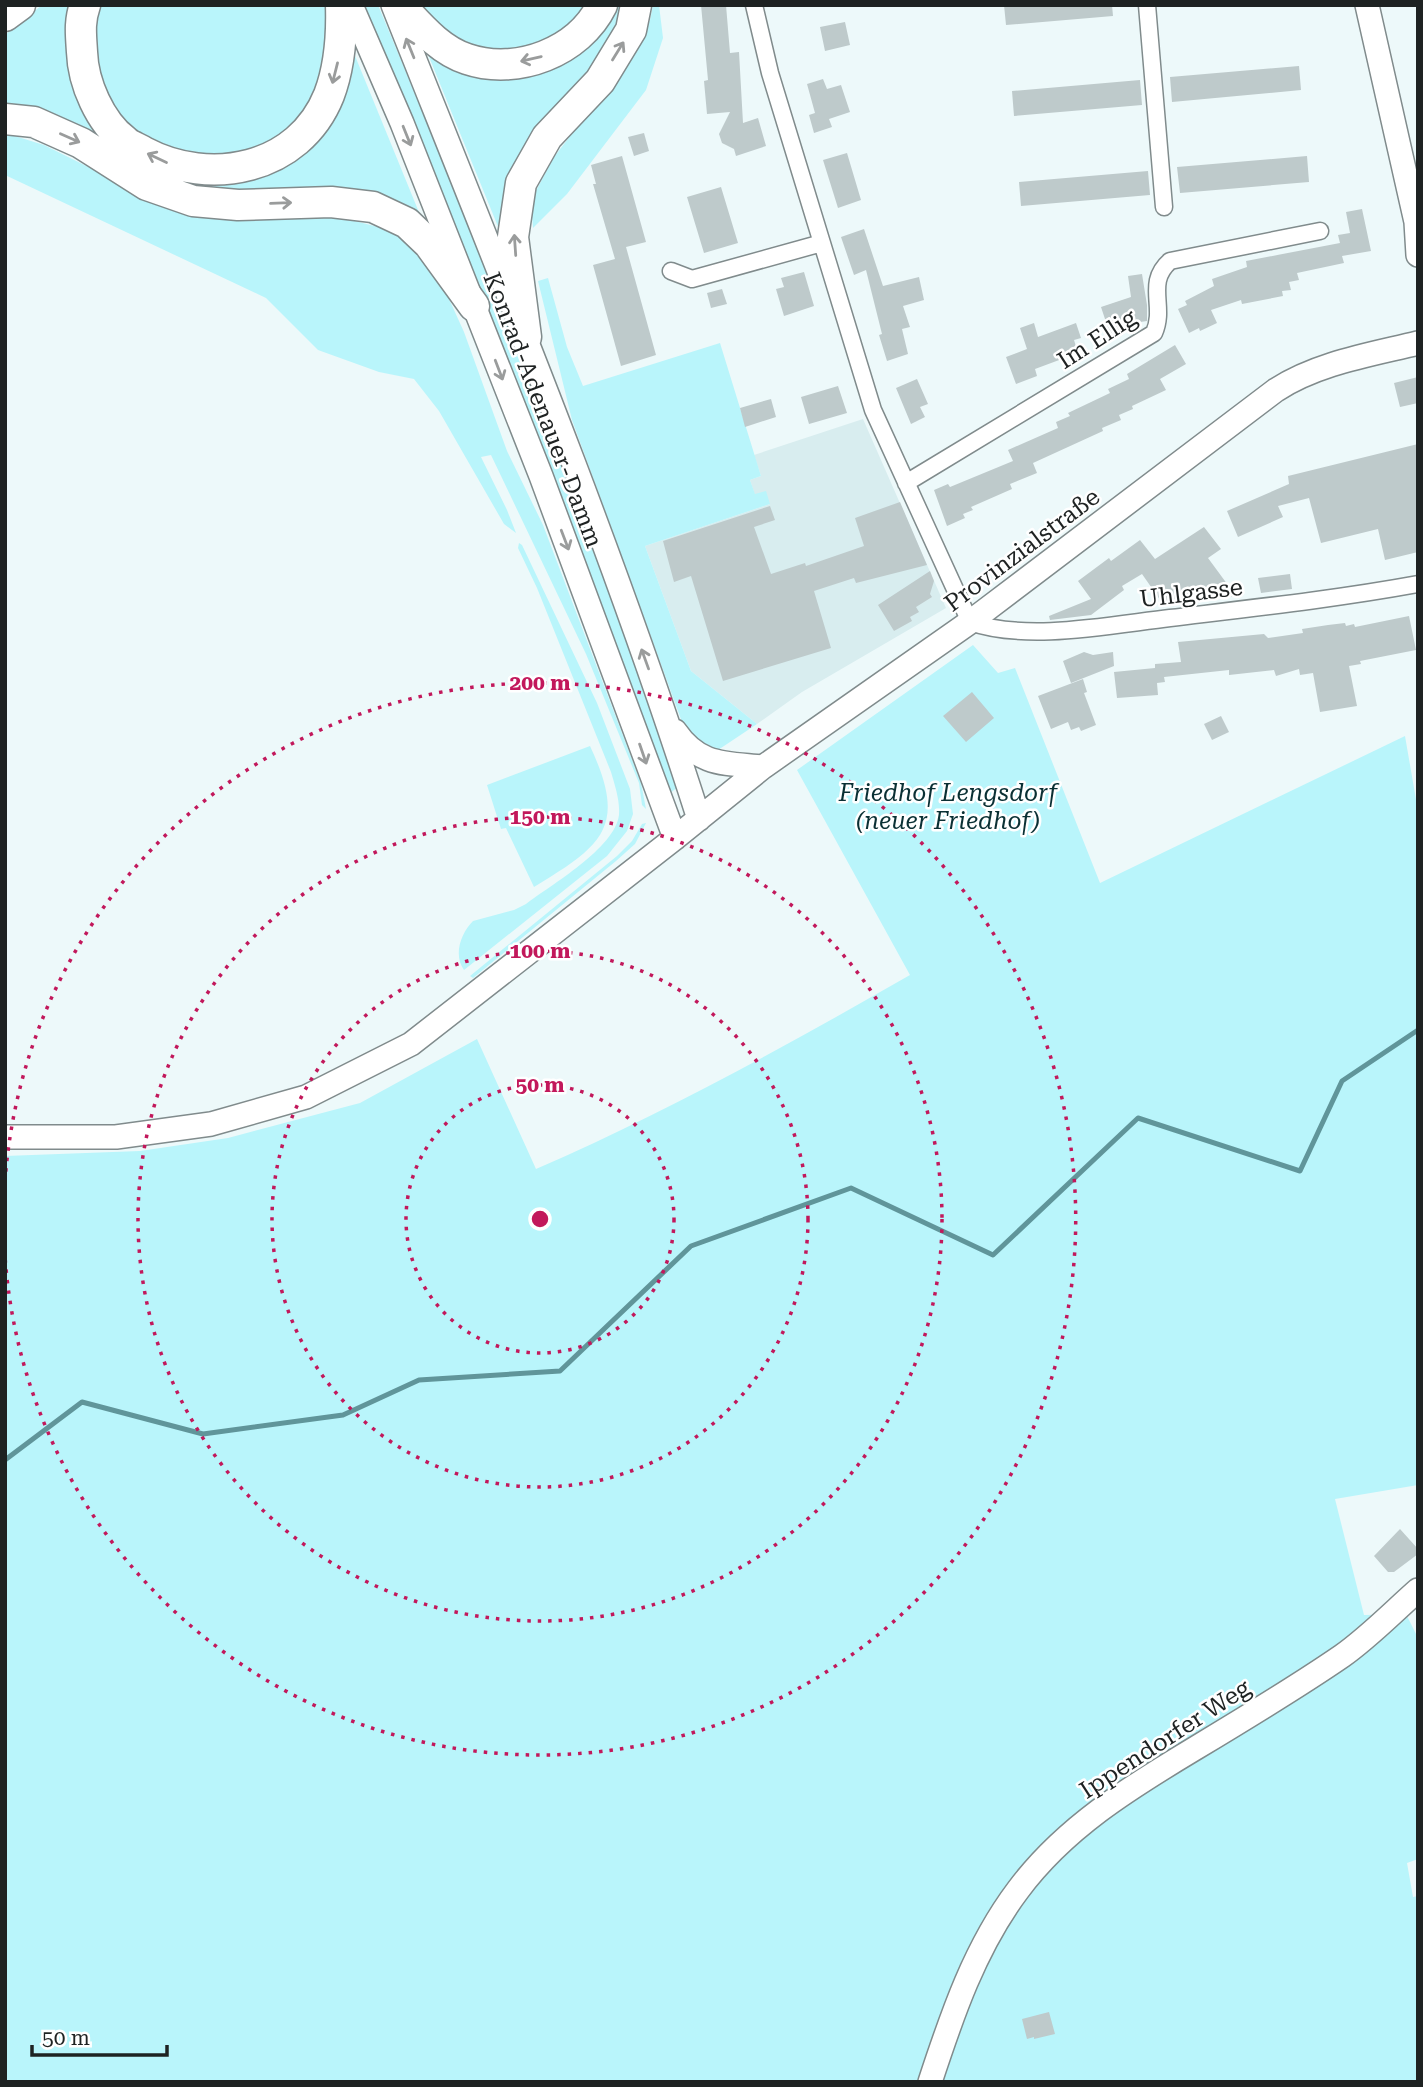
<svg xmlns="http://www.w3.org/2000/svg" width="1423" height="2087" font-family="'Roboto Serif',serif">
	<rect width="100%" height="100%" fill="#edf9fa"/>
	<path fill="#d8edef" d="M863 419 946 608 802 692 757 724 691 671 645 546 770 504 755 495 750 480 761 476 754 455Z"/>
	<path fill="#b9f5fb" d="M42 5H74L125 151 280 161 351 46 425 227 241 194 190 190 5 109V35Z
		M94 5H326L330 24 320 89 294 125 260 151 202 161 130 131 98 87Z
		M361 5H378C486 262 584 523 681 785L670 793Z
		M417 5H590L582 19 539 48 482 52 449 39Z
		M612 5H625L599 62 501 234 425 47 489 76Z
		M653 5H659L663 38 646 90 567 194 533 228 531 200 554 157 630 58 650 20Z
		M5 133 44 145 187 216H335L398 232 435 268 464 332 507 451 543 525 641 783 646 809 642 805 639 783 586 654 491 455 481 457 507 510 516 533 504 524 439 411 414 379 379 372 318 350 266 298 5 175Z
		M548 278 567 347 583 386 720 343 761 476 750 480 755 494 766 491 770 504 645 546 691 671 757 724 715 752 686 733 572 420 538 281Z
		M519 543 522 545 597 703 630 789 633 814 627 831 607 856 464 970C453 955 461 933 473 921L514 910 526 904C551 885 615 848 619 815 620 800 615 786 611 772L537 588 518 548Z
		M973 645 998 673 1015 668 1100 883 1405 736 1418 811V1485L1335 1499 1364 1615 1406 1614 1418 1638V1859L1407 1863 1413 1897 1418 1896V2082H5V1156L140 1151 228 1138 360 1103 477 1039 536 1169C665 1113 788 1045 910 975L797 770Z
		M590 746C628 827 603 845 534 887L506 828 501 829 487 785Z
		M646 823 635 844 616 861 473 978 470 976 617 856 632 841 642 824Z"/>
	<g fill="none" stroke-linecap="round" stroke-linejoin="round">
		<path stroke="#60959a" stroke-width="5" d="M5 1460 82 1402 203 1434 343 1415 419 1380 560 1371 691 1246 851 1188 993 1255 1138 1118 1300 1171 1342 1081 1418 1030"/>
	</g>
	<path fill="#becacb" d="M701 5H726L730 53 739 52 743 123 758 118 766 146 736 156 734 149 722 143 719 134 730 112 707 114 704 81 708 80Z
		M1004 5H1112L1113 16 1006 25Z
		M845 22 850 45 825 51 820 27Z
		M1299 66 1301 90 1172 102 1170 77Z
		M823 79 827 89 841 85 850 112 829 119 832 127 814 133 809 115 815 113 807 84Z
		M1140 80 1142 105 1014 116 1012 91Z
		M644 133 649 151 634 156 628 137Z
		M847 153 861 200 838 208 823 160Z
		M622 156 646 242 626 247 656 355 621 366 593 265 615 259 593 184H596L591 165Z
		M1307 156 1309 182 1180 193 1177 167Z
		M1148 171 1150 195 1021 206 1019 182Z
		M721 187 738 243 704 253 687 197Z
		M1362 209 1371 251 1342 256 1344 263 1297 273 1299 280 1289 282 1291 290 1282 291 1283 296 1242 304 1241 300 1211 310 1217 323 1200 331 1199 328 1189 333 1178 309 1187 305 1185 301 1214 286 1212 279 1247 267 1246 261 1340 243 1338 235 1350 233 1346 212Z
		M864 229 883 286 919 277 924 300 903 306 910 327 902 329 908 354 887 361 879 335 882 334 866 270 854 275 841 237Z
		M804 272 814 306 784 316 776 289 784 287 781 278Z
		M1142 274 1147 305V321L1127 324 1128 328 1110 334 1101 307 1131 297 1128 276Z
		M722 289 727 304 711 308 707 293Z
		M1034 323 1038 337 1076 323 1081 338 1074 340 1078 353 1035 369 1037 376 1016 384 1006 357 1027 349 1020 328Z
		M1175 345 1186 364 1160 379 1166 390 1132 406 1133 409 1119 415 1121 420 1102 428 1103 431 1033 463 1037 473 1010 484 1012 489 971 507 973 510 963 514 965 518 947 526 934 490 948 484 950 487 1013 461 1008 450 1058 428 1056 422 1070 416 1068 413 1110 393 1108 389 1129 379 1127 374Z
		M1418 377V403L1400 407 1394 383Z
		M917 379 928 404 920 407 925 417 911 424 896 388Z
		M838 386 847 413 809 424 801 397Z
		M771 399 776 417 745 427 740 408Z
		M1418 444V552L1385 560 1378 529 1321 543 1309 498 1278 506 1283 517 1238 537 1227 511 1289 484 1288 476Z
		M900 502 927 565 856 583 854 578 814 591 831 648 723 681 691 576 674 582 663 541 770 506 775 520 754 527 771 574 805 563 806 566 864 546 855 518Z
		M1204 527 1221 549 1208 558 1236 596 1196 600 1192 595 1182 602 1179 599 1172 603 1170 600 1163 604 1142 574 1122 586 1124 590 1091 615 1050 620 1049 616 1091 599 1078 581 1109 558 1111 561 1140 540 1155 559Z
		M930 571 934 581 930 594 932 597 916 607 919 612 910 617 912 621 894 631 878 605Z
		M1290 574 1292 589 1261 593 1258 578Z
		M1409 616 1416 650 1360 661 1361 664 1349 666 1357 706 1320 712 1313 673 1300 675 1299 669 1276 676 1274 670 1229 675V670L1164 677 1165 682 1157 683 1158 695 1117 698 1114 672 1155 668V664L1181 662 1178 642 1264 634 1268 638 1303 633 1302 629 1328 625 1345 623 1346 626 1354 624 1355 627Z
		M1084 652 1093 655 1113 652 1114 666 1071 683 1063 661Z
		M1083 679 1087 692 1084 693 1096 725 1081 731 1079 727 1071 730 1068 722 1051 729 1038 696Z
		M972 692 994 718 966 742 943 716Z
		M1221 716 1229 732 1212 740 1204 724Z
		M1400 1529 1418 1549V1554L1394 1572H1388L1374 1556Z
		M1049 2012 1055 2034 1034 2039V2037L1027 2039 1022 2019Z"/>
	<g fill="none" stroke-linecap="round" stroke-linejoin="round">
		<defs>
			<path id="street" d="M754 5 770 73 873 410 970 622C1027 642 1110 625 1170 618 1253 608 1336 599 1418 584
				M1147 5 1164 207
				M671 271 692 279 822 243
				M906 483 1154 333C1166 306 1145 283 1170 261L1320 231"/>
			<path id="secondary" d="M351 5 402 123 541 476 675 838
				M393 5C500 274 611 543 699 819
				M1367 5 1416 222 1418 255
				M675 731C699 766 724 763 763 767
				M5 1137H116L211 1124 306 1097 411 1044 675 838 763 767 970 622 1276 390C1318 363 1369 355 1418 343
				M930 2082C952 2015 975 1947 1018 1890 1064 1828 1129 1788 1194 1749 1244 1719 1294 1689 1342 1656 1369 1637 1393 1612 1418 1590"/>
			<path id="highway" d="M85 5C79 22 81 35 82 52 83 83 100 122 125 141 130 146 138 148 144 152 210 187 299 170 329 95 340 66 342 36 341 5
				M400 5C419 25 439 50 467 59 517 76 579 52 602 5
				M5 16 20 5
				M5 119 34 122 81 143 147 185 193 201 238 205 331 202 373 207 407 223 429 244 474 306
				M526 337 513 237 521 183 547 137 600 81 631 30 636 5"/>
		</defs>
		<use href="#street" stroke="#808b8c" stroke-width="19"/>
		<use href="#secondary" stroke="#808b8c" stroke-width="26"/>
		<use href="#highway" stroke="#808b8c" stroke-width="33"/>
		<use href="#street" stroke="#fff" stroke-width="16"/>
		<use href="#secondary" stroke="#fff" stroke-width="23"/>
		<use href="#highway" stroke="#fff" stroke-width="30"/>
	</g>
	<defs><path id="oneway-shaft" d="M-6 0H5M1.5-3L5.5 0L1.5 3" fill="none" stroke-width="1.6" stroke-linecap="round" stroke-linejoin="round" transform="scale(1.75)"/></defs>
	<g stroke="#9a9c9c">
		<use href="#oneway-shaft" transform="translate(410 48) rotate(-112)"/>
		<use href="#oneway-shaft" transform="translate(618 51) rotate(-58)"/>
		<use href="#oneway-shaft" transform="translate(531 59) rotate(167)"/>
		<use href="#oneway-shaft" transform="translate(335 73) rotate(104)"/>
		<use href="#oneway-shaft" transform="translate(407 136) rotate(68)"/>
		<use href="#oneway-shaft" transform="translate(70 138) rotate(24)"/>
		<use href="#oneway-shaft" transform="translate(157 158) rotate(-155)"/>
		<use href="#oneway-shaft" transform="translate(281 203) rotate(-2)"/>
		<use href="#oneway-shaft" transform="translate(515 245) rotate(-94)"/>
		<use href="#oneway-shaft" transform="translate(499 370) rotate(69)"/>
		<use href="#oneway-shaft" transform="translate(565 540) rotate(69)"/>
		<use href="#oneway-shaft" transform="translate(645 659) rotate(-110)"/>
		<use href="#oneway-shaft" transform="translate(643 754) rotate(71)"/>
	</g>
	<g fill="none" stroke="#c2185b" stroke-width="3.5" stroke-dasharray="3.5 7">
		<circle cx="540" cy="1219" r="134"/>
		<circle cx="540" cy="1219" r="268"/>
		<circle cx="540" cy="1219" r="402"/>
		<path d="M5 1182A536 536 0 1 1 5 1256"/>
	</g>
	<g text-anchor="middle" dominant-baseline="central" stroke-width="5" stroke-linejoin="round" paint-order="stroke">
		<g font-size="24" fill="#1e2222" stroke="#fff">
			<text transform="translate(1097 339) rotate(-33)">Im Ellig</text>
			<text transform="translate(543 410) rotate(69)">Konrad-Adenauer-Damm</text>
			<text transform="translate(1022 550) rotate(-37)">Provinzialstraße</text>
			<text transform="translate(1191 593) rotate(-7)">Uhlgasse</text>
			<text transform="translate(1165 1739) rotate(-33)">Ippendorfer Weg</text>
		</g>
		<g font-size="24" font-style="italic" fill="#0a3034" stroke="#fff">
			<text x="948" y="793">Friedhof Lengsdorf<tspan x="948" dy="28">(neuer Friedhof)</tspan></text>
		</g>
	</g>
	<circle cx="540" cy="1219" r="10" fill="#c2185b" stroke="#fff" stroke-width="3.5"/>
	<g font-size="21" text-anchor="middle" font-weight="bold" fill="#c2185b" stroke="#fff" stroke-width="5" stroke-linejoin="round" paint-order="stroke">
		<text x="540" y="690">200 m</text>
		<text x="540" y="824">150 m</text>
		<text x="540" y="958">100 m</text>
		<text x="540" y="1092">50 m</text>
	</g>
	<rect width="1423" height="2087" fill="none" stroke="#1e2222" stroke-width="14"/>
	<path d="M32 2045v10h135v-10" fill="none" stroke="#1e2222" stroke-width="3.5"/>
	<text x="42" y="2045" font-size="21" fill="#1e2222" stroke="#ffffff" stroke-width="5" paint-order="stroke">50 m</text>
</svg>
